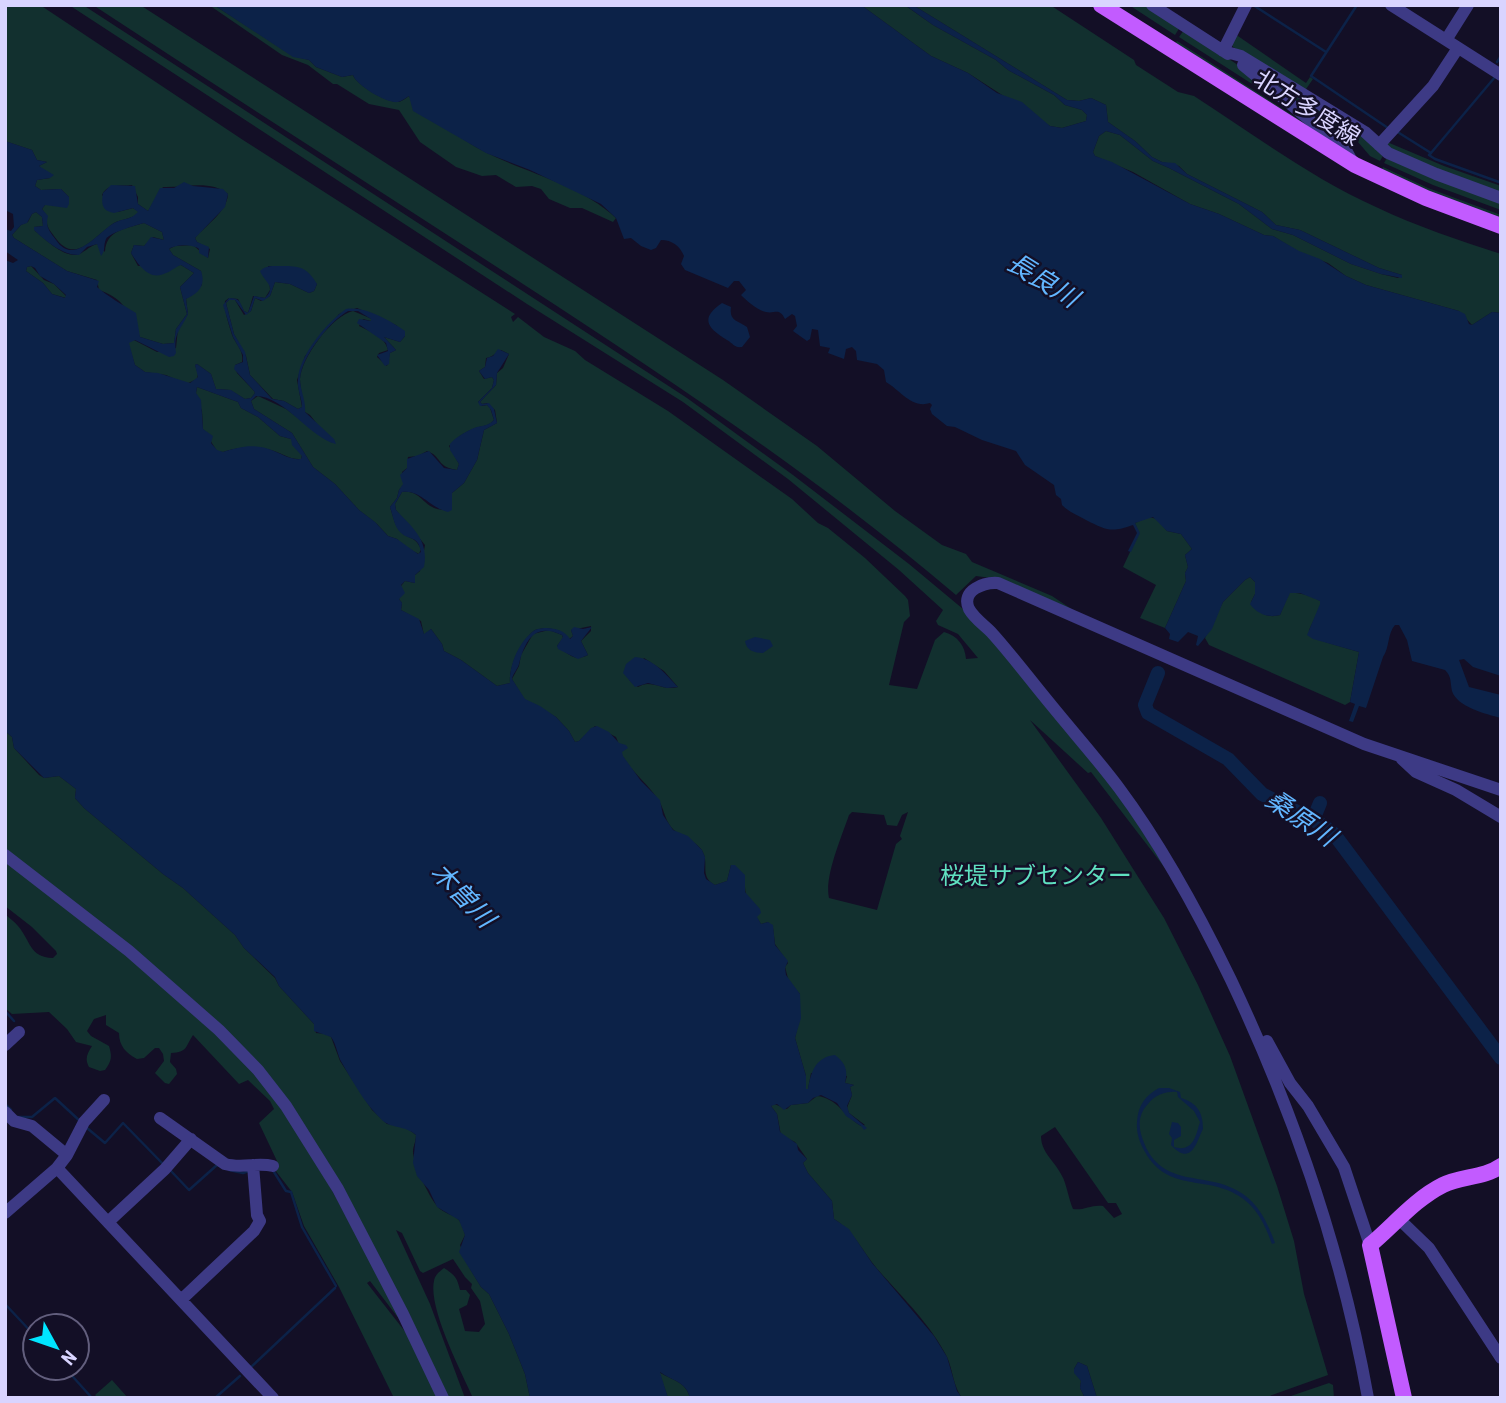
<svg xmlns="http://www.w3.org/2000/svg" width="1506" height="1403" font-family="'Roboto Condensed','Noto Sans JP',sans-serif">
	<rect width="100%" height="100%" fill="#130f26"/>
	<path fill="#12302f" fill-rule="evenodd" d="M5 5H40L243 140 515 314 511 317 513 322 518 317 544 337 575 351 585 360 668 411 792 499 818 523 828 528 865 558 905 596 908 600 910 616 904 622 889 685 917 689 935 640 944 632C958 636 965 646 966 659L978 658 958 634 938 625 936 621 943 610 899 570 788 479 683 402 527 304 69 5H83L687 398 793 475 909 564 963 609 1000 647 1116 790 1168 872 1091 772 1088 773 1030 720 1101 818 1164 918 1198 985 1230 1056 1277 1186 1294 1241 1304 1294 1328 1375 1264 1398H1097L1087 1366 1078 1362 1074 1369 1081 1381 1080 1388 1085 1398H962C953 1386 953 1370 947 1357 931 1325 903 1298 880 1272 863 1253 855 1232 834 1219L832 1201 808 1173 803 1163 807 1159 795 1142 781 1135 777 1114 771 1106 774 1104 787 1109 791 1105 808 1103 817 1096C837 1098 844 1116 861 1126L865 1125 849 1113 847 1108 852 1095 850 1087 854 1085 845 1083 847 1076 811 1073 808 1089H806V1076L795 1038 799 1021 800 994 789 982 785 967 788 963 775 944 773 928 768 922 761 924C753 913 744 897 745 884L731 865 727 881 715 885C698 876 711 862 701 849 691 837 677 835 671 827 664 818 664 807 657 798 648 784 632 772 623 757 620 752 619 743 616 737L595 726 579 741 575 742 569 731 556 717 524 699 512 679 519 666 521 655 533 634 549 630 562 635 563 638 557 646C569 654 574 662 588 655L581 641 591 631V626L571 630 573 636 569 639C561 629 548 626 535 630 520 641 509 666 510 683L497 686 461 660 444 651 442 644 431 629 424 635 421 621 401 610 402 603 399 599 401 586 405 581 415 583V575L420 571 425 545 396 510 395 504 402 492C419 490 421 502 434 508 439 510 446 510 452 510V493L464 483 477 460 484 430 497 423 495 410 487 403 482 404 480 402 496 385 497 373 503 368 509 354 501 350C495 353 493 357 486 358L485 367 479 371 484 379 492 377 494 380 492 388 478 402 482 406 487 405 490 408 494 420C487 428 481 425 473 429 463 433 456 438 449 446L459 464 457 470C436 467 442 456 427 451L418 456 408 457 407 468 402 472 404 484 399 490 397 498 390 507C393 516 395 528 403 534 411 539 416 538 421 549L419 554 407 548 397 539 388 536 377 524 359 510 335 484 313 467 292 433 254 409 251 401 258 396 286 409 332 443 310 415 305 412C304 401 300 389 300 379 301 358 333 315 353 311L372 319 371 321 363 319 359 326C371 332 385 337 388 350L379 353 377 357 387 366 390 353 396 350 384 337 400 342 405 336 396 325 357 308 339 314 305 356 297 380 302 407 298 409 284 401 273 399 250 375 246 356 234 334 226 303 229 300H235L244 315 251 311 255 298 261 301 270 296 275 282 290 284 309 293 314 291 317 284 279 266H268L270 290 265 298 253 296 248 313 244 311 238 299 229 298 225 301C224 312 229 324 232 335 236 345 244 350 242 362L235 365 237 373 254 391 255 393 251 398 245 399 230 390 216 389 211 374 197 364 195 365 198 374 197 379 186 384 166 375 145 372 135 365 128 343 132 339 157 352 176 348 178 329 188 314 186 299 202 285 201 271 173 255 169 249 175 246 193 245 208 258 210 249 197 242 195 238C206 225 227 212 228 194 211 179 183 188 163 187L148 211 138 204V197L132 185C121 187 108 182 102 195L118 212 133 208 139 212 136 215C128 220 119 219 111 225 91 240 74 265 54 236 48 228 46 226 47 216L42 209 45 205 69 197 61 189 41 190 35 186 37 180 50 178 39 166 47 162 37 160 32 150 5 141ZM644 658 664 671 678 687C664 692 651 678 638 687L629 680ZM852 812 884 815 887 825 897 826 902 815 908 812 900 836 902 839 896 844 877 910 829 898C824 877 842 836 849 815ZM1055 1127 1108 1203H1116L1122 1214 1114 1218 1103 1206C1092 1204 1083 1211 1073 1209 1069 1200 1066 1182 1062 1176 1055 1161 1041 1153 1041 1136Z
		M93 5H140L723 380 817 446 895 511 942 545 966 554 972 562 1052 596 1079 614 991 578 976 576 956 595C820 479 672 381 523 284 380 191 236 99 93 5Z
		M209 5H214L293 56 309 60 316 67 342 77 353 75C356 85 387 103 399 102 402 101 406 98 409 96L412 102C435 118 462 141 487 153 530 174 581 185 616 218L613 222 582 208H570L549 199 541 189 532 186 516 187 496 175 482 176 456 167 420 142 399 110 369 104 337 84H333L308 65 282 55Z
		M861 5 906 6 933 25 996 60 1008 70 1054 95 1065 105 1082 110 1087 115 1086 121 1062 128 1050 126 968 73 931 56Z
		M913 5H1050L1134 60 1136 65 1178 92 1194 96C1253 134 1311 178 1376 207 1416 226 1458 240 1501 254V313L1492 312 1472 325 1459 311 1366 285 1346 276 1328 263 1299 252 1273 236 1264 235 1219 214 1190 204 1133 172 1095 156 1093 152 1099 136 1106 131 1120 135 1153 161 1169 168 1239 204 1272 229 1293 235 1351 264 1381 274 1398 278 1402 275 1379 268 1300 230 1276 225 1262 212 1187 174 1179 166 1162 162 1152 157 1135 141 1108 122 1106 105 1091 98 1079 101 1067 100Z
		M1129 5H1146L1180 27 1175 35Z
		M1184 30 1235 63 1285 105 1179 37Z
		M1235 34 1306 83 1310 77 1313 79 1304 92 1233 47 1231 43Z
		M1177 41 1303 122 1342 153 1173 46Z
		M1244 61 1364 135 1384 154 1380 161 1370 156 1358 142 1293 102Z
		M1387 142 1444 166 1501 186V196L1387 150Z
		M1388 156 1501 201V210L1433 185 1384 163Z
		M1383 167 1428 188 1501 215V221L1380 173Z
		M36 212 42 217 43 226 34 227 35 231C45 239 62 256 76 255 83 254 89 246 97 244L105 252C106 230 125 229 144 223L162 232 164 240 153 237 144 246 134 245 131 253 138 266 181 265 194 273 180 287 187 314 176 329 174 343 163 344 140 337C129 314 126 299 99 290L97 280 67 271 14 238 12 235 21 225 28 222 32 214Z
		M31 266 44 280 54 284 66 296V298L52 294 43 283 26 271 27 267Z
		M197 387 238 402 241 408 258 417 280 436 291 439 302 455 301 459C290 460 284 454 274 451 258 445 238 447 223 452L217 451 203 429 202 411 196 393Z
		M1149 517 1157 519 1167 531 1181 534 1192 549 1185 555 1188 567 1185 573 1186 581 1165 628 1140 618 1156 585 1123 567 1139 533 1135 523Z
		M1250 577 1255 582V594L1251 602C1259 612 1266 619 1280 615L1289 593C1299 592 1312 596 1320 601L1321 605 1309 630 1325 642 1359 652 1350 702 1345 705 1209 645 1205 638 1223 602 1245 580Z
		M5 731 12 737 14 748 39 775 44 778 59 776 76 789 75 798 84 808 163 874 183 888 235 935 244 948 275 978 279 986 314 1024 316 1033 326 1034 331 1037 340 1061 372 1110 387 1124 404 1126 416 1135C416 1141 414 1144 413 1150 412 1162 431 1202 440 1209 454 1219 460 1213 465 1235L460 1245 470 1269 481 1287 489 1294 509 1334 525 1374 530 1398H473C461 1371 428 1308 434 1281 435 1275 439 1272 444 1268 456 1276 457 1278 460 1290H466L470 1295 467 1305 459 1309 465 1331 479 1332 485 1324 480 1301 471 1288 472 1284 465 1277 453 1259 423 1273 420 1271 402 1233 396 1230 430 1304 465 1398H447L403 1305 262 1068 5 850Z
		M5 859 67 905 208 1024 255 1072 305 1141 409 1332 370 1281 367 1283 414 1343 438 1398H394L339 1287 304 1226 292 1192 275 1170 277 1161 259 1123 274 1109 270 1101 248 1080 239 1084 193 1035C185 1047 188 1052 171 1053L170 1062 176 1069 177 1074 169 1084 165 1083 155 1073 164 1061 163 1054 159 1048H155L144 1058 137 1059C126 1053 119 1046 119 1033L106 1025V1015L94 1019 87 1031 91 1036 109 1046C112 1056 112 1061 105 1070L100 1071 89 1067C84 1058 88 1053 92 1046L76 1042 67 1029 49 1012 12 1014 5 1008V914C9 918 15 922 18 926 31 941 29 957 53 958L57 954 56 951 32 927 5 906Z
		M659 1372C671 1380 686 1381 690 1398H668Z
		M112 1380 128 1398H98L95 1395Z
		M1329 1383 1333 1385 1334 1398H1285Z"/>
	<path fill="#0c2248" fill-rule="evenodd" d="M214 5H861L931 56 968 73 997 93 1022 102 1050 126 1062 128 1086 121 1087 115 1082 110 1065 105 1054 95 1008 70 996 60 933 25 905 5H913L1067 100 1079 101 1091 98 1106 105 1108 122 1135 141 1152 157 1162 162 1175 163 1187 174 1262 212 1276 225 1300 230 1379 268 1402 275V278L1381 274 1351 264 1293 235 1272 229 1239 204 1169 168 1153 161 1120 135 1106 131 1099 136 1093 152 1095 156 1112 162 1190 204 1219 214 1264 235 1273 236 1299 251 1320 259 1346 276 1366 285 1459 311 1465 314 1469 324 1472 325 1492 312 1501 313V676L1473 667 1464 659 1459 660 1469 687 1501 695V718C1486 714 1457 707 1452 691 1450 682 1452 677 1445 670L1412 661 1407 640 1399 625H1395C1387 634 1390 647 1383 657L1366 708 1359 706 1353 722 1349 721 1355 704 1350 702 1359 652 1313 639 1307 635 1320 604V601L1300 593H1290L1280 615C1268 618 1257 614 1250 604L1255 594V582L1250 577 1245 580 1223 602 1212 629 1198 646 1196 645 1198 636 1188 632 1178 642 1169 639 1170 634 1165 628 1186 581 1185 573 1188 567 1185 555 1192 549 1181 534 1167 531 1153 517 1135 523 1140 533 1131 552 1128 551 1137 533 1133 525C1111 533 1106 530 1086 520 1077 515 1069 512 1062 505L1061 499 1056 495 1054 485 1025 465 1016 451 982 440 955 427 947 426 932 414 930 409 932 405 930 403C912 409 900 390 886 382L884 370 877 364 857 360 856 351 852 347 846 349 844 359 828 353 830 348 820 346 818 330 812 329 810 339 807 341 793 331 797 326 795 316 792 314 785 319C779 307 775 314 766 312 757 310 747 301 741 295L746 290 739 281H734L728 288 685 270 681 264 684 256C680 246 672 240 661 240L656 248 651 250 641 246 631 238 624 239 616 218 601 204 530 170 486 153 413 111 409 96C405 98 402 101 398 102 387 104 356 85 353 75L342 77 316 67 309 60 293 57Z
		M5 141 32 150 37 160 47 162 39 166 54 175 50 178 37 180 35 186 41 190 61 189 69 197V204L67 208 45 205 42 209 48 216C45 227 50 232 56 240 74 267 98 232 114 223 123 218 131 220 138 212L133 208 114 213C102 211 101 204 103 193L111 185 135 186 138 204 148 211 160 188H174L184 182 193 186 223 189 228 194 225 207 195 238 197 242 209 247 208 258 199 253V249C193 244 176 244 169 249L173 255 201 271C206 285 199 293 186 299L188 314C181 330 173 333 176 353L174 356 169 357 135 340 129 343 135 365 145 372 158 373 190 383 198 377 195 365 197 364 211 374 216 389 231 390 245 399 251 398 255 393 254 391 234 369 235 365 243 362V355L233 337 223 305 229 298C240 298 240 302 244 311L248 313 254 296 265 298C277 286 265 283 260 271 266 266 269 266 277 266 297 266 306 265 317 284L314 291 309 293 290 284 275 282 270 296 263 301 255 298 251 311 246 315 235 300H229L226 303 234 334 245 352 250 375 272 399 284 401 298 409 302 407C302 398 297 390 298 380 298 357 327 322 346 309 365 306 389 320 405 331V336L400 342 384 337 396 350 390 353 389 364 385 366 377 355 388 351 386 343 357 323 359 319 371 321V319L358 311H348C330 321 301 357 300 379 300 390 306 400 305 412L334 439 336 444C310 438 284 396 256 396L251 401 254 409 292 433 313 467 335 484 359 510 375 522 388 536 397 539 418 554 421 552C418 535 410 541 401 533 394 527 393 515 390 507L397 498 399 490 403 484 400 475 407 468V459L429 451 444 468 457 470 459 464 450 450V444C456 437 465 432 474 428 482 425 487 427 494 420L491 410 487 405 480 406 478 402 492 388 494 380 492 377 485 379 479 371 485 367 487 358 493 356 498 349 509 354 497 373 496 385 480 402 482 404 489 403 494 409 497 423 484 430 477 460 464 483 452 493V510L448 512C429 507 420 489 402 492L395 504 396 510C413 528 429 540 424 567L415 575V583L405 581 401 585 405 593 399 599 402 603 401 610 419 619 424 634 431 629 442 644 444 651 461 660 497 686 510 683C509 665 519 641 535 630 547 626 563 628 570 639L573 636 571 630 574 627 583 629 592 627 581 641 588 655 578 659 558 649 557 646 563 637 562 635C535 622 525 640 519 664 518 669 513 673 512 679L525 699 540 706 556 717 569 731 575 742 579 741 591 728 597 726 609 732 619 743 626 745 628 748 622 752 623 756 641 781 660 800 663 815 673 830 688 836 702 850 705 857 704 873 706 879 715 885 727 881 731 865H735L745 875V892L760 909 761 913 757 917 761 924 768 922 773 925 775 945 788 961 785 968 786 975 800 994 801 1018 795 1038 806 1076V1089H808C811 1071 816 1057 835 1055 846 1063 848 1071 845 1083L854 1085 850 1087 852 1095 847 1106 849 1113 867 1128 864 1130 861 1126 846 1116 837 1103 821 1095 813 1098 808 1103 791 1105 784 1110 777 1104 771 1106 777 1114 780 1132 797 1144 798 1150 807 1159 803 1163 808 1173 832 1201 834 1219 849 1229 872 1263 934 1336 947 1357 957 1391 962 1398H690C686 1381 672 1381 660 1372L668 1398H530L525 1374 509 1334 489 1294 481 1287 459 1252 465 1235 459 1220 437 1207 429 1190 417 1176 413 1163 416 1135C405 1125 390 1129 381 1119 365 1104 353 1082 342 1063 337 1055 337 1045 331 1037L314 1031V1024L279 986 275 977 244 948 235 935 183 888 163 874 84 808 75 798 76 789 59 776 44 778 14 748 12 737 5 731V260L13 263 18 260 5 251V229L11 231 14 227 13 214 5 210ZM36 212 42 217 43 226 34 227V230C46 241 62 255 79 255L87 247 97 244 101 256C106 250 103 246 106 239 109 233 136 225 144 223L162 232 164 240 151 237 144 246 134 245 131 253C138 264 149 282 166 273 172 271 175 267 181 265L194 273 180 287 187 314 176 329 174 343 163 344 140 337 136 313C123 305 107 296 97 287L99 281 67 271 14 238 12 235 21 225 27 223 32 214ZM31 266 35 268 40 276 54 284 66 295 65 298 52 294 43 283 26 271 27 267ZM197 387 238 402 241 408 258 417 280 436 291 439 292 445 302 456 301 459C291 460 284 455 274 451 255 443 241 446 223 452L217 450 211 443 213 436 203 429 201 400 196 393Z
		M722 303 731 307C729 321 737 320 747 327L750 337 742 347C734 348 734 344 727 340 708 328 699 319 722 303Z
		M755 637 770 640 773 646 763 653C754 653 746 650 745 641Z
		M635 657C655 659 666 675 678 687L667 688 648 683 635 687 623 673 626 664Z
		M1159 1088H1169L1180 1092 1181 1098C1197 1103 1203 1112 1203 1129 1197 1140 1192 1168 1171 1145L1172 1138 1169 1134 1172 1122 1178 1123 1181 1127V1136L1174 1140V1147C1194 1153 1196 1134 1200 1122L1194 1111 1178 1097 1177 1092C1166 1091 1155 1095 1148 1104 1140 1112 1138 1123 1141 1134 1158 1193 1206 1168 1243 1194 1260 1206 1268 1224 1275 1243L1272 1244C1265 1225 1257 1207 1239 1196 1207 1175 1168 1193 1145 1152 1140 1143 1136 1133 1137 1122 1138 1105 1145 1096 1159 1088Z
		M1078 1362 1087 1366 1097 1398H1085L1080 1388 1081 1381 1074 1373V1369Z"/>
	<g fill="none" stroke-linecap="round" stroke-linejoin="round">
		<path stroke="#0c2248" stroke-width="2.5" d="M1253 5 1326 52
			M1357 5 1311 76 1388 128
			M1497 62 1501 56
			M1396 131 1431 153 1429 155 1435 159 1499 182
			M1431 153 1495 77
			M5 1011 14 1021
			M5 1104 11 1110
			M18 1117H32L55 1098 80 1121
			M87 1128 105 1143 123 1123 162 1163
			M229 1170 243 1173 249 1171
			M171 1171 189 1190 217 1165 220 1166
			M274 1172 286 1191 291 1192 302 1227 336 1286
			M5 1304 35 1336
			M65 1368 92 1398
			M250 1368 335 1288
			M215 1398 240 1376"/>
		<path stroke="#0c2248" stroke-width="14" d="M1158 673 1145 705 1148 713 1228 759 1262 794 1319 823 1334 834 1501 1058
			M1313 820 1320 803"/>
		<path stroke="#3d3a85" stroke-width="12" d="M1152 5 1228 54
			M1391 5 1501 75
			M1446 40 1468 5
			M1223 51 1241 56 1365 132 1388 153 1436 174 1501 198
			M1223 51 1246 5
			M1243 65 1346 150 1352 161
			M1379 145 1433 86 1458 48
			M1402 759 1416 772 1456 790 1501 817
			M5 855 129 951 219 1030 258 1070 286 1106 338 1189 403 1314 443 1398
			M1267 1041 1290 1083 1308 1106 1344 1167 1370 1245
			M5 1045 19 1032
			M5 1112 14 1121 32 1126 67 1155
			M160 1118 225 1164C242 1169 256 1162 273 1166
			M57 1168 273 1398
			M5 1213 57 1168 67 1155 84 1122 104 1100
			M1399 1219 1429 1248 1501 1358
			M108 1222 165 1169 191 1139
			M181 1300 254 1231 260 1221 257 1215 253 1165
			M1368 1398C1342 1253 1294 1113 1231 980 1199 914 1163 847 1119 788 1098 760 1074 733 1052 706 1031 681 1012 655 991 632 984 625 974 618 969 609 960 590 985 582 998 583L1364 744 1501 790"/>
		<path stroke="#c25bff" stroke-width="16" d="M1101 5 1355 165 1426 198 1501 226
			M1404 1398 1370 1245C1394 1225 1415 1199 1443 1185 1461 1176 1484 1178 1501 1166"/>
	</g>
	<g text-anchor="middle" dominant-baseline="central" stroke-width="5" stroke-linejoin="round" paint-order="stroke">
		<g font-size="24" fill="#d9d4ff" stroke="#130f26">
			<text transform="translate(1307 108) rotate(32)">北方多度線</text>
		</g>
		<g font-size="24" fill="#5fe0c0" stroke="#130f26">
			<text x="1036" y="876">桜堤サブセンター</text>
		</g>
		<g font-size="26" font-style="italic" fill="#62b6ff" stroke="#130f26">
			<text transform="translate(1043 280) rotate(32)">長良川</text>
			<text transform="translate(1301 818) rotate(34)">桑原川</text>
			<text transform="translate(463 895) rotate(46)">木曽川</text>
		</g>
	</g>
	<rect width="1506" height="1403" fill="none" stroke="#d9d4ff" stroke-width="14"/>
	<g transform="translate(56 1347) rotate(130)"><circle r="33" fill="#130f26" stroke="#625e7d" stroke-width="2"/>
	<path d="M0-5L12 26L0 18L-12 26Z" fill="#00e5ff"/>
	<text y="-10" font-size="19" font-weight="bold" text-anchor="middle" fill="#d9d4ff">N</text>
	</g>
</svg>
